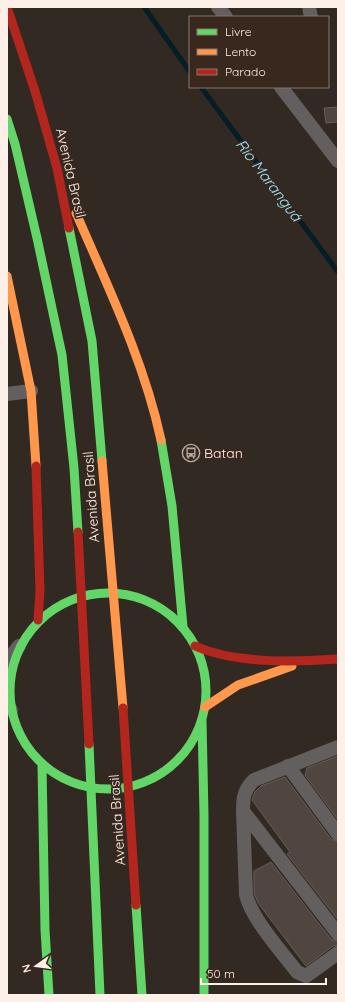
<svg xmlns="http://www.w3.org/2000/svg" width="345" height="1002" font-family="Quicksand,sans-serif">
	<rect width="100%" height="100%" fill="#332923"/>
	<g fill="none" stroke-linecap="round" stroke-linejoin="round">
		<path stroke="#051e26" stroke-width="5" d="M144 7 190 72
			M201 87 338 272"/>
	</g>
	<path fill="#50453f" stroke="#665d58" d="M338 107V122L326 123 324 108Z
		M338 756V820L305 775 307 768Z
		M285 777 331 839 338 842V920L287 854 290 852 252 800 255 792 261 786Z
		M271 862 331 939 338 942V945L333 946 306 966 258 903 254 893V871Z"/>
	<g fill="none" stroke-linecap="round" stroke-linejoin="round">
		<path stroke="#635f5e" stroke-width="14" d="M218 7 226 17
			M309 7 311 17
			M281 87 338 161
			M7 394 31 391
			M7 661 19 646
			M7 706 11 710
			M338 747 254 780C244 790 243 797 243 811L246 895C252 919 281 951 297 972L306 976 338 953
			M288 766 338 834
			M243 811 338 934"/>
		<path stroke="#63d668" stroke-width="9" d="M7 119 15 144 37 238 62 355 74 468 78 532
			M69 228 92 341 102 461
			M161 440 172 506 183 627
			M10 691a98 98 0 1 1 196 0a98 98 0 1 1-196 0Z
			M202 720 204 815V995
			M89 744 100 995
			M42 765 45 930 49 995
			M136 905 142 995"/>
		<path stroke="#ff974d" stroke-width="9" d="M76 213C108 287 144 361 161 440
			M7 276 31 391 36 466
			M102 461 123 708
			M205 707 238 685 292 666"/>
		<path stroke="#b3261e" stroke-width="9" d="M7 7 35 91 57 168 69 228
			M36 466 40 591 38 620
			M78 532 89 744
			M195 646C236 664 293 662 338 659
			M123 708 136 905"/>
	</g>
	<defs>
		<symbol id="bus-ring" viewBox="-11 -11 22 22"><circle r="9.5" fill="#39281d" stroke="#b6aaa4" stroke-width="1.5"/><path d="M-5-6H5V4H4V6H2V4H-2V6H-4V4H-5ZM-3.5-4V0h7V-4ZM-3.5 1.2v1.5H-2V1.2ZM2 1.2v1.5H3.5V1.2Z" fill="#b6aaa4"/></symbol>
	</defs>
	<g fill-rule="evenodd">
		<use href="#bus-ring" x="181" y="443" width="20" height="20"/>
	</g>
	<g text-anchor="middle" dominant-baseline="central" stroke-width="3.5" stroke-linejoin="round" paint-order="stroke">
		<g font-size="14" fill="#fdf0e9" stroke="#39281d">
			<text transform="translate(71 173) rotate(77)">Avenida Brasil</text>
			<text transform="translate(91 497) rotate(-94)">Avenida Brasil</text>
			<text transform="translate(117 820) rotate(-94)">Avenida Brasil</text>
		</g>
		<g font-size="14" fill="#fdf0e9" stroke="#39281d" text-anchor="start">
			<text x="204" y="453">Batan</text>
		</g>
		<g font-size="15" font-style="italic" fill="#98e3fd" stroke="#39281d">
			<text transform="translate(269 180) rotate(53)">Rio Maranguá</text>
		</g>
	</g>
	<rect width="345" height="1002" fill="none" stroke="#fdf0e9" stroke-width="16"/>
	<rect x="189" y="16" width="140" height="72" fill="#39281d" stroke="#87786f"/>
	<rect x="197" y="29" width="20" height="6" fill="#63d668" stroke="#87786f"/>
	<text x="225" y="36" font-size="12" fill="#fdf0e9">Livre</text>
	<rect x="197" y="49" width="20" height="6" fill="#ff974d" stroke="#87786f"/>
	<text x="225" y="56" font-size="12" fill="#fdf0e9">Lento</text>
	<rect x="197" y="69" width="20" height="6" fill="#b3261e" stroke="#87786f"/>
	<text x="225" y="76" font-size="12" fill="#fdf0e9">Parado</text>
	<g transform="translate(36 966) rotate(256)" stroke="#39281d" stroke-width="3" paint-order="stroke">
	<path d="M0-3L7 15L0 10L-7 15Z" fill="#fdf0e9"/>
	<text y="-6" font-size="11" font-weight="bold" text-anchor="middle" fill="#fdf0e9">N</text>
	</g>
	<path d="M201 978v6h125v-6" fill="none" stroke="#fdf0e9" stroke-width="2"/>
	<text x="207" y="978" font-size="12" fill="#fdf0e9" stroke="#39281d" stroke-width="3" paint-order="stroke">50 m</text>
</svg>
